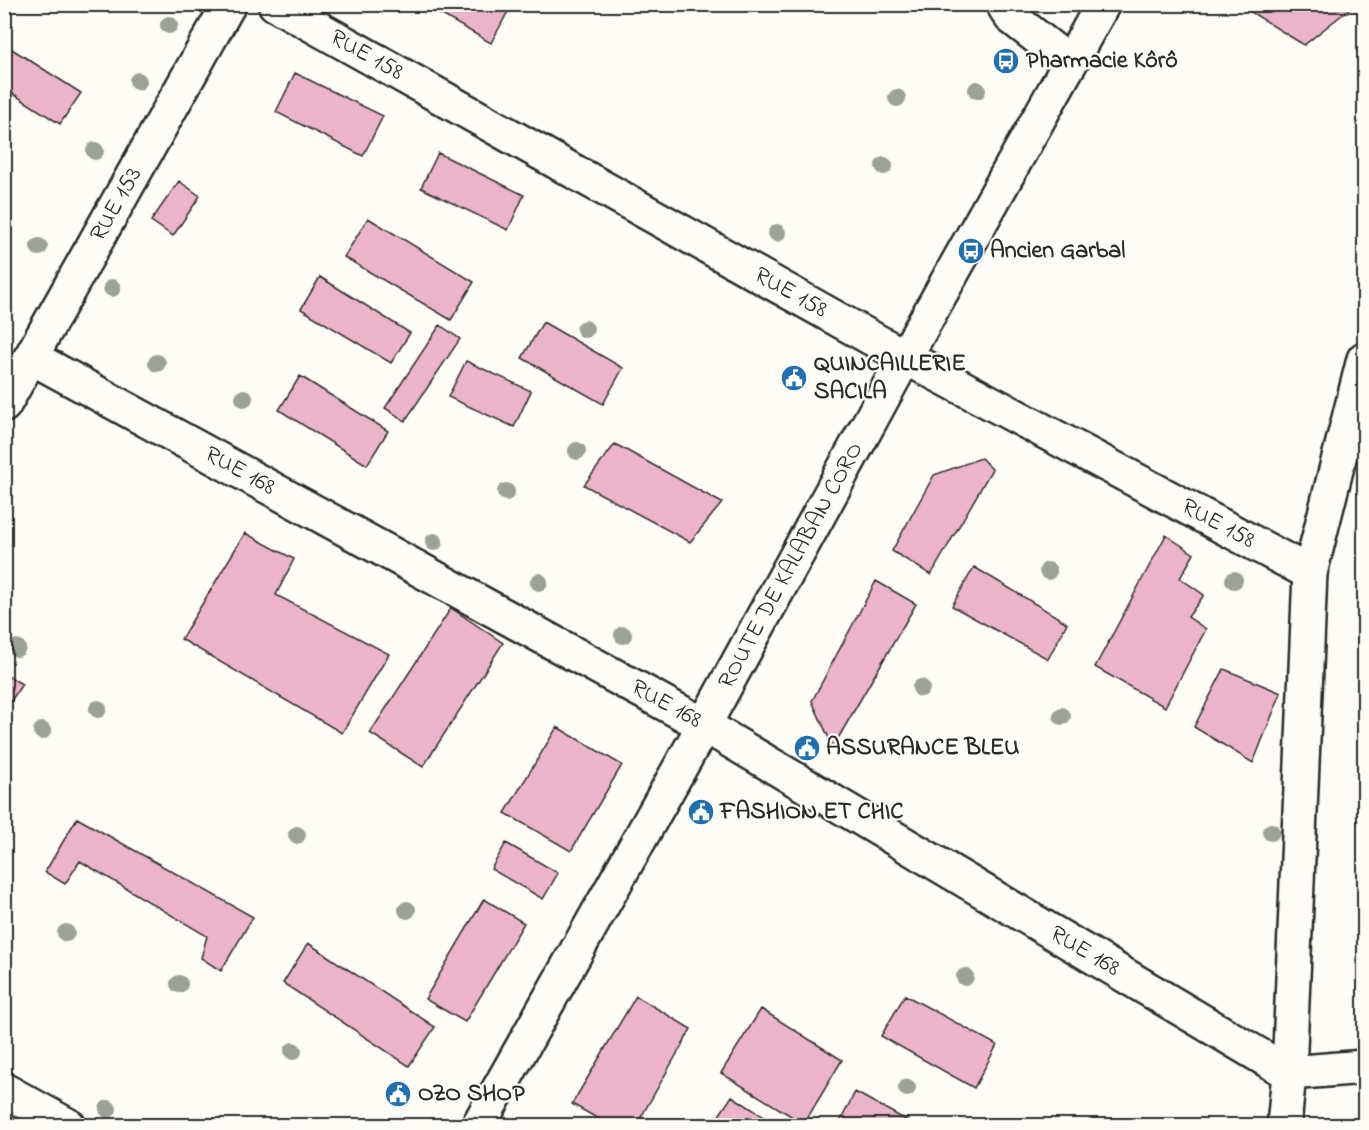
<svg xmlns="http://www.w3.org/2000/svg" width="1369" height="1130" font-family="'Indie Flower',sans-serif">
	<rect width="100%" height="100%" fill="#fdfcf7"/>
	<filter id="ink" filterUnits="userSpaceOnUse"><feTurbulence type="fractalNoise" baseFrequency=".0167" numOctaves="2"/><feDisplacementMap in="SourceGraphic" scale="12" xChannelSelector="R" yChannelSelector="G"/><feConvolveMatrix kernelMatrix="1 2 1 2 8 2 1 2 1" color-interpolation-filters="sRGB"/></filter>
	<g filter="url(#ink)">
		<path fill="#ecb4ca" stroke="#2b2b2b" stroke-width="1.5" d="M427 4H512L491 43 426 6Z
			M1238 4H1348V10L1304 45Z
			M4 44 81 93 60 124 4 88Z
			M295 73 383 116 363 156 276 112Z
			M438 153 524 195 508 230 421 188Z
			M179 181 200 196 173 236 151 221Z
			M368 218 474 282 451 320 344 257Z
			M320 277 410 333 391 363 301 309Z
			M543 322 623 368 603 404 522 358Z
			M440 325 460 339 405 421 385 408Z
			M466 361 531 391 514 427 448 397Z
			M300 376 388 431 367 465 279 410Z
			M615 444 722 503 690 542 584 485Z
			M981 458 992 469 931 575 892 551 934 475Z
			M245 533 294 559 276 595 389 654 342 733 181 639Z
			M1166 535 1194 554 1180 578 1204 595 1188 617 1206 629 1165 707 1095 667Z
			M974 567 1067 623 1048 659 952 606Z
			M876 581 916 604 833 747 812 701Z
			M451 608 503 643 423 767 370 733Z
			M1224 669 1281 693 1253 763 1194 727Z
			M4 674 22 684 4 712Z
			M557 727 622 765 571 851 505 813Z
			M77 818 253 917 221 971 201 958 207 936 80 861 65 884 45 872Z
			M506 843 558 873 543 899 491 869Z
			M484 899 524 923 465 1022 425 999Z
			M308 943 435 1027 409 1066 283 983Z
			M905 995 997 1045 974 1088 881 1036Z
			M636 996 691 1029 636 1126H611L572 1104Z
			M761 1009 842 1060 804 1124 721 1073Z
			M855 1092 917 1126H838Z
			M732 1096 778 1126H712Z"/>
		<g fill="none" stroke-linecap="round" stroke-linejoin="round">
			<defs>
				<g id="minor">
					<path id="s1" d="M275 4 905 357 1310 573"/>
					<path d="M1003 4 1011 17 1070 63"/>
					<path id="s2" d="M31 357 704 725 1289 1073 1364 1067"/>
					<path id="s3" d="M4 405 229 4"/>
					<path d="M4 1090 69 1126"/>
					<path d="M1284 1126 1289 1073 1310 573 1364 359"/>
				</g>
				<g id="major">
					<path id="s4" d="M478 1126 704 725 905 357 1103 4"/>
				</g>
			</defs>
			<use href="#minor" stroke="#2b2b2b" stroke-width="38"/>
			<use href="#major" stroke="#2b2b2b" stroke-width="38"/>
			<use href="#minor" stroke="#fdfcf7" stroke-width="33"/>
			<use href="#major" stroke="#fdfcf7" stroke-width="33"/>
		</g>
		<g fill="#9ca297">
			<circle cx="169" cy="25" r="9"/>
			<circle cx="138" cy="81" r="9"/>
			<circle cx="977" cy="90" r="9"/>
			<circle cx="897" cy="98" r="9"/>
			<circle cx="95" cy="151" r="9"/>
			<circle cx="884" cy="166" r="9"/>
			<circle cx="777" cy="233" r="9"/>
			<circle cx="39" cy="247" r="9"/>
			<circle cx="112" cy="288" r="9"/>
			<circle cx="585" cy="329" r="9"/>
			<circle cx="157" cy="363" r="9"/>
			<circle cx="244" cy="398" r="9"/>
			<circle cx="577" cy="451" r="9"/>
			<circle cx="506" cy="492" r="9"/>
			<circle cx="434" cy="542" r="9"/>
			<circle cx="1048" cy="571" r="9"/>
			<circle cx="1234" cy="580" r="9"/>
			<circle cx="539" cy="582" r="9"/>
			<circle cx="623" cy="635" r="9"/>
			<circle cx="17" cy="648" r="9"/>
			<circle cx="921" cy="688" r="9"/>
			<circle cx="98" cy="709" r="9"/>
			<circle cx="1062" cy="716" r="9"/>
			<circle cx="42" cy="731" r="9"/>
			<circle cx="1271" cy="832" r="9"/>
			<circle cx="297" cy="835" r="9"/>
			<circle cx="407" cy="910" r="9"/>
			<circle cx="66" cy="933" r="9"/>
			<circle cx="965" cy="977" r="9"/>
			<circle cx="179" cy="984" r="9"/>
			<circle cx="293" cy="1051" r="9"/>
			<circle cx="907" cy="1088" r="9"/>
			<circle cx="108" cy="1109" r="9"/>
		</g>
	</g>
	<defs>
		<symbol id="bus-disc" viewBox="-11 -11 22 22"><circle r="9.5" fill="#1f6fb2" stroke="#fdfcf7"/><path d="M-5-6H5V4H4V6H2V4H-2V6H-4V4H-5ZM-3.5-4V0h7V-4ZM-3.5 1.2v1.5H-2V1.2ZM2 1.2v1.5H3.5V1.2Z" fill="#fff"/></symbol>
		<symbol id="civic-disc" viewBox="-11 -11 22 22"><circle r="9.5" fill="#1f6fb2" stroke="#fdfcf7"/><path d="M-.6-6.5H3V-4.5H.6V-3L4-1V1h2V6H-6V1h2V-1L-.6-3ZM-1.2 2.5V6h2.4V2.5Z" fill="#fff"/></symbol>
	</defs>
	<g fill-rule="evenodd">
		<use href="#bus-disc" x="991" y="46" width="30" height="30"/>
		<use href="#bus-disc" x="956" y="236" width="30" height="30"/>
		<use href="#civic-disc" x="779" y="363" width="30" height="30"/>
		<use href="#civic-disc" x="792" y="733" width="30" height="30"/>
		<use href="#civic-disc" x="686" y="797" width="30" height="30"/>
		<use href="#civic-disc" x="383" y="1079" width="30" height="30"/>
	</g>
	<g text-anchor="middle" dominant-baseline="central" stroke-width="4.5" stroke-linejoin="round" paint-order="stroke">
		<g font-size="24" fill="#2b2b2b" stroke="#fdfcf7">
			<text stroke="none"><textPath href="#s1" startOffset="105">RUE 158</textPath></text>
			<text stroke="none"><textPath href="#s3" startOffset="230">RUE 153</textPath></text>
			<text stroke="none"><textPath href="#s1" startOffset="591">RUE 158</textPath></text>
			<text stroke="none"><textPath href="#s2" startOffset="238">RUE 168</textPath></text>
			<text stroke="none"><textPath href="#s1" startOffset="1077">RUE 158</textPath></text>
			<text stroke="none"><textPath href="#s4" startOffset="642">ROUTE DE KALABAN CORO</textPath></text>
			<text stroke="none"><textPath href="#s2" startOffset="724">RUE 168</textPath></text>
			<text stroke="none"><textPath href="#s2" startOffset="1210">RUE 168</textPath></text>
		</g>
		<g font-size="24" font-weight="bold" fill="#2b2b2b" stroke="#fdfcf7" text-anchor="start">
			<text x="1026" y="61">Pharmacie Kôrô</text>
			<text x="990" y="251">Ancien Garbal</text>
			<text x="814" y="364">QUINCAILLERIE<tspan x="814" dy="28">SACILA</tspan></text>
			<text x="826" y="748">ASSURANCE BLEU</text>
			<text x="720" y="812">FASHION ET CHIC</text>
			<text x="418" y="1094">OZO SHOP</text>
		</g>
	</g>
	<rect width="1369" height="1130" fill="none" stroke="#fdfcf7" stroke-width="24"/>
	<rect x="12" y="12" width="1345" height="1106" fill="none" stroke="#2b2b2b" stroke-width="2" filter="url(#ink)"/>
</svg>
